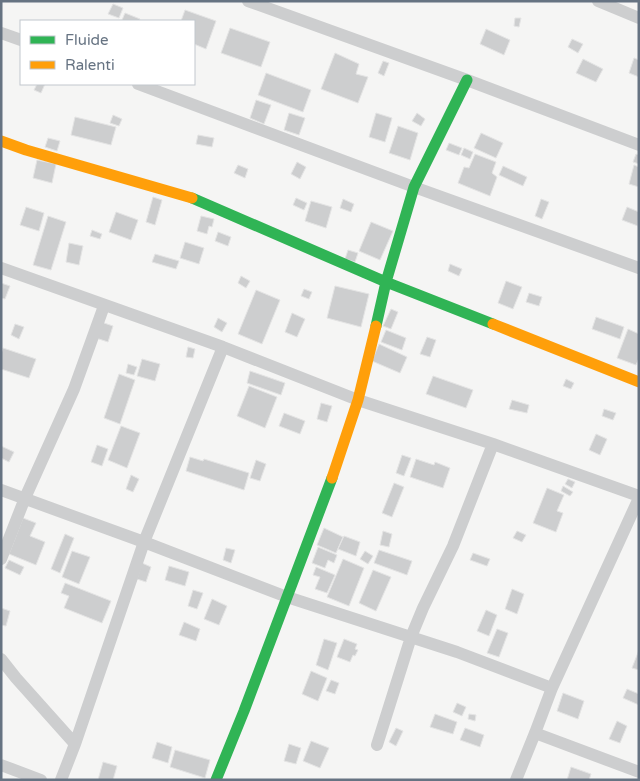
<svg xmlns="http://www.w3.org/2000/svg" width="640" height="781" font-family="'Varela Round',sans-serif">
	<rect width="100%" height="100%" fill="#f5f5f4"/>
	<path fill="#cdcecf" stroke="#e4e4e4" d="M113 4 123 8 119 18 108 14Z
		M185 10 216 21 206 49 194 44V21H181Z
		M125 13 140 19 139 21H124L122 20Z
		M515 18H521L519 27 514 26Z
		M230 28 270 42 261 67 221 53Z
		M486 29 510 40 504 55 480 44Z
		M572 39 583 44 578 53 568 47Z
		M335 53 359 64 356 74 368 77 358 103 321 89Z
		M634 58 639 60V77L629 73Z
		M583 59 603 69 596 82 576 73Z
		M383 61 389 63 384 76 378 73Z
		M266 73 311 90 303 112 258 95Z
		M37 84H45L41 93 34 90Z
		M256 100 271 105 264 124 250 118Z
		M289 113 305 118 299 135 284 130Z
		M376 113 392 118 385 142 369 137Z
		M417 113 425 119 421 126 412 121Z
		M113 115 122 119 119 126 110 123Z
		M75 117 116 127 111 145 71 135Z
		M398 126 418 133 410 160 389 153Z
		M481 133 503 143 496 158 474 148Z
		M198 135 214 138 212 147 196 144Z
		M48 138 60 141 57 151 45 147Z
		M449 143 462 148 459 155 446 150Z
		M464 148 473 152 470 159 461 155Z
		M475 154 496 162 492 173 497 177 490 196 458 183 464 167 469 168Z
		M636 154 639 155V164L633 162Z
		M37 160 56 164 52 183 33 178Z
		M297 162 306 167 300 179 291 174Z
		M238 165 248 169 245 178 234 173Z
		M634 165 639 167V187L629 184Z
		M503 166 527 177 523 186 499 175Z
		M153 197 162 200 155 225 146 222Z
		M296 198 307 203 304 210 293 205Z
		M343 199 354 204 351 212 340 208Z
		M541 199 549 202 542 219 535 216Z
		M311 201 332 207 326 228 305 221Z
		M26 207 44 213 39 231 20 225Z
		M627 207 639 212 638 226 622 220Z
		M116 212 138 220 131 240 109 232Z
		M48 216 66 222 51 270 33 265Z
		M201 216 214 219 212 227 209 226 207 234 197 231Z
		M371 222 393 231 380 260 359 251Z
		M92 230 102 234 100 239 90 236Z
		M218 232 231 237 228 246 215 241Z
		M185 242 204 248 199 264 180 258Z
		M69 243 83 246 79 265 66 262Z
		M348 250 358 253 355 262 345 259Z
		M155 254 179 261 176 269 152 262Z
		M450 264 462 269 459 276 448 271Z
		M241 276 250 281 246 288 238 283Z
		M506 281 522 287 513 309 498 303Z
		M1 283 10 286 5 299 1 298Z
		M335 286 369 294 361 327 327 318Z
		M304 289 312 292 309 299 301 296Z
		M256 290 280 300 262 344 238 334Z
		M529 293 542 297 539 306 526 302Z
		M391 309 398 312 391 329 383 326Z
		M292 313 305 319 297 337 285 332Z
		M596 317 624 327 620 339 592 329Z
		M218 318 227 323 222 332 214 327Z
		M101 322 113 326 108 342 96 338Z
		M15 324 24 327 19 339 11 335Z
		M628 329 639 334V358L636 365 617 358Z
		M386 330 406 338 402 350 381 342Z
		M427 337 436 340 430 357 420 354Z
		M379 344 407 357 400 373 372 361Z
		M188 347 195 349 193 358 186 357Z
		M3 348 36 359 29 378 1 369V354Z
		M142 359 160 364 155 381 137 376Z
		M128 364 137 367 134 375 126 373Z
		M250 371 285 383 281 395 247 383Z
		M119 374 135 380 120 424 104 418Z
		M433 376 473 390 466 408 426 394Z
		M566 379 574 383 571 389 563 386Z
		M249 386 277 397 265 428 237 416Z
		M512 400 529 405 527 413 509 409Z
		M321 403 332 406 327 422 317 419Z
		M604 409 616 413 613 420 602 416Z
		M284 413 305 421 300 434 279 426Z
		M121 426 140 433 127 468 108 460Z
		M596 434 607 439 600 455 589 450Z
		M97 445 108 449 102 466 91 462Z
		M1 446 14 452 9 462 1 458Z
		M402 455 411 458 404 476 396 473Z
		M190 457 203 461 204 459 249 473 244 490 186 471Z
		M416 459 434 465 435 462 450 468 443 488 410 477Z
		M256 460 266 464 260 481 250 478Z
		M131 475 139 479 133 492 126 489Z
		M568 479 575 482 572 488 565 484Z
		M394 483 404 487 392 517 382 513Z
		M563 486 573 492 570 496 561 491Z
		M547 488 564 495 557 511 563 513 556 532 533 523Z
		M23 518 36 523 30 536 45 542 36 565 9 554Z
		M324 528 343 537 336 553 317 545Z
		M383 531 392 534 389 547 380 545Z
		M517 531 526 535 522 542 513 538Z
		M65 534 74 538 60 573 51 569Z
		M344 536 360 542 356 556 338 549Z
		M318 547 337 555 334 563 328 560 325 568 312 563Z
		M226 548 235 550 231 563 223 560Z
		M379 550 412 561 407 575 374 563Z
		M72 551 90 557 79 584 62 577Z
		M365 551 373 556 368 564 360 559Z
		M473 553 490 559 487 566 470 560Z
		M343 559 364 568 349 606 327 597Z
		M9 560 24 567 20 575 5 568Z
		M142 563 151 567 146 582 137 579Z
		M169 566 189 572 185 586 165 580Z
		M316 567 335 575 327 593 315 589 320 577 313 575Z
		M373 570 391 577 376 611 359 603Z
		M65 583 111 601 102 623 64 608 69 596 61 593Z
		M512 589 524 594 517 614 505 609Z
		M193 590 203 593 197 609 188 606Z
		M212 599 227 606 219 625 204 619Z
		M1 608 10 611 6 626 1 625Z
		M486 610 497 615 489 636 477 631Z
		M184 622 200 629 196 641 179 635Z
		M497 629 508 633 499 657 487 653Z
		M324 639 337 643 328 670 316 665Z
		M344 639 357 644 355 649 358 650 355 656 353 655 350 662 337 657Z
		M639 650V670L632 668Z
		M311 671 327 678 318 701 302 694Z
		M331 680 339 683 335 694 326 691Z
		M627 689 639 694V705L623 698Z
		M563 693 584 701 578 719 557 711Z
		M457 703 466 707 462 716 453 712Z
		M435 714 457 722 453 734 430 727Z
		M469 714 476 715 475 721 468 719Z
		M617 721 627 726 620 743 609 739Z
		M396 728 403 731 396 746 389 742Z
		M465 728 484 735 480 747 460 740Z
		M311 741 329 748 320 768 303 761Z
		M157 742 172 747 168 763 152 758Z
		M289 744 301 748 296 764 284 761Z
		M175 750 210 760 205 778 170 767Z
		M103 762 117 766 113 780H98Z
		M571 767 591 774 589 780H567Z"/>
	<g fill="none" stroke-linecap="round" stroke-linejoin="round">
		<path stroke="#cdcecf" stroke-width="12" d="M248 1 467 80 639 145
			M598 1 639 18
			M1 33 21 40
			M138 84 414 187 639 268
			M1 268 223 347 358 400 493 444 639 496
			M1 490 144 542 287 597 457 652 552 688
			M1 559 25 498 74 389 104 306
			M1 659 16 678 75 744
			M535 733 639 772
			M377 745 411 637 423 608 453 546 493 444
			M1 765 41 780
			M61 780 75 744 144 542 223 347
			M516 780 535 733 552 688 639 498"/>
		<path stroke="#30b455" stroke-width="11" d="M192 198 386 282 493 324
			M376 326 386 282 414 187 467 80
			M216 780 244 711 332 478"/>
		<path stroke="#ff9f0a" stroke-width="11" d="M1 141 26 150 192 198
			M493 324 639 382
			M332 478 358 400 376 326"/>
	</g>
	<rect width="640" height="781" fill="none" stroke="#667382" stroke-width="5"/>
	<rect x="20" y="20" width="175" height="65" fill="#ffffff" stroke="#c2c7cd"/>
	<rect x="30" y="36" width="25" height="8" fill="#30b455" stroke="#c2c7cd"/>
	<text x="65" y="45" font-size="15" fill="#667382">Fluide</text>
	<rect x="30" y="61" width="25" height="8" fill="#ff9f0a" stroke="#c2c7cd"/>
	<text x="65" y="70" font-size="15" fill="#667382">Ralenti</text>
</svg>
